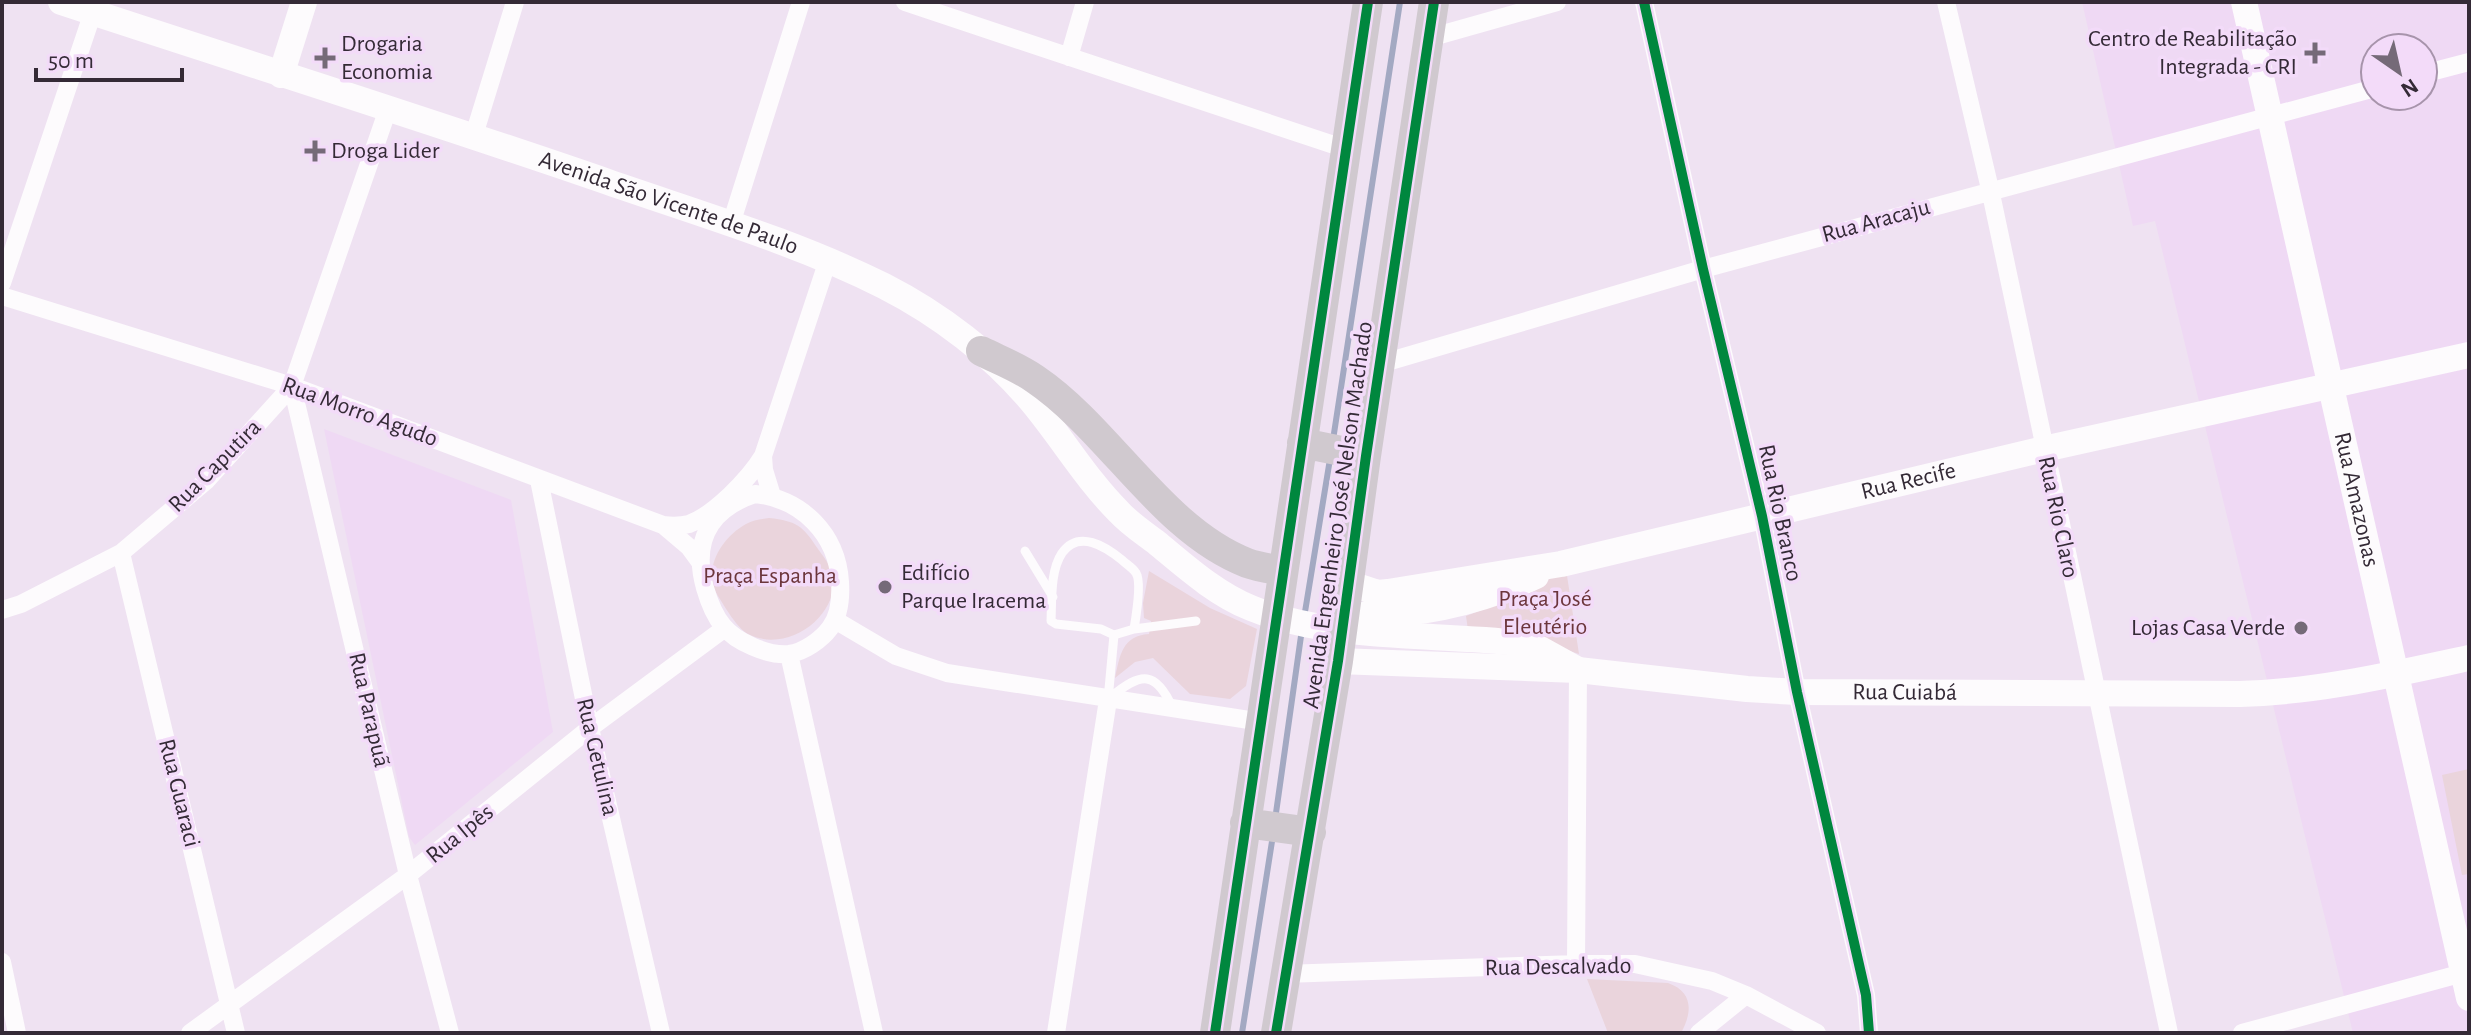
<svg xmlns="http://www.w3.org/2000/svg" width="2471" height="1035" font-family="'Alegreya Sans',sans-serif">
	<rect width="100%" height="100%" fill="#efe2f2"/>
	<path fill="#efd9f4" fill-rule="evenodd" d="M2082 2H2469V1033H2353L2155 221 2133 226ZM2375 48H2423V96H2375Z
		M324 429 511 500 553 732 415 845 409 837Z"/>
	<path fill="#ead4dc" d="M769 518C797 521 803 526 818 549 825 559 834 569 834 582 833 621 785 653 748 634 737 628 725 607 718 596 701 570 722 537 746 524 753 520 761 519 769 518Z
		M1566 569 1579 654 1524 636 1468 630 1466 616 1516 597Z
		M1149 571 1210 608 1257 629 1246 686 1230 699 1190 694 1153 658 1135 662 1115 678C1120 655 1122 636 1149 634L1151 621 1144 618 1143 603Z
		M2469 769V874L2462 875 2442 775Z
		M1587 979 1668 983C1694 992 1692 1013 1681 1033H1608Z"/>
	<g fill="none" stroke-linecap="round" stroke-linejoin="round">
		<path stroke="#a3a9c2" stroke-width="6" d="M1333 440 1400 2
			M1304 618 1330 459
			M1275 820 1302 629
			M1242 1033 1273 835"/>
		<path stroke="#fdfbfd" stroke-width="9" d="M1025 551 1053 597
			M1134 629 1196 621
			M1111 697C1141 672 1156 670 1173 709
			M1108 700 1114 635 1134 629C1136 617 1142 582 1136 573 1133 568 1126 564 1122 560 1106 547 1079 529 1062 553 1050 571 1052 600 1051 621L1056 624 1101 629 1114 635"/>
		<path stroke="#fdfbfd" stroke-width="18" d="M905 2 1346 149
			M1644 2 1703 269 1762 516 1797 692 1866 995 1869 1033
			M1946 2 1990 189 2169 1033
			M1429 38 1557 2
			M1069 57 1085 2
			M2423 74 2469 62
			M474 135 515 2
			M731 224 801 2
			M2 283 93 12
			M2 296 292 386 663 525 689 547 700 562
			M1380 364 1703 269 2375 88
			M292 386 408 875 450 1033
			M539 480 590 728 661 1033
			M755 494C802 499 837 534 840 582 841 598 840 615 830 628 821 640 804 652 789 654 768 656 736 642 723 626 714 615 709 602 705 588 692 542 709 509 755 494Z
			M772 496 764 470 763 456 828 260
			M663 525C672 526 681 526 689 524 714 515 749 479 763 456
			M121 553 236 1033
			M2 610 21 604 121 553 206 481 292 386 388 109
			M835 620 896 656 947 673 1262 722
			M789 654 874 1033
			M2 962 17 1033
			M1576 964 1578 670
			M1284 974 1576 964H1635L1712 981 1746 995 1817 1033
			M190 1033 408 875 590 728 725 628
			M1056 1033 1108 700
			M1699 1033 1746 995
			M2242 1033 2463 973"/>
		<g stroke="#fdfbfd" stroke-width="26">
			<path id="s1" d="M61 2C243 62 426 119 608 182 700 214 796 242 884 286 939 314 993 355 1032 402 1062 438 1086 479 1119 512 1130 524 1144 533 1157 543 1186 567 1216 594 1251 608 1331 641 1433 633 1519 643L1540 649 1578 670"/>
			<path id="s2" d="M2244 2 2469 998"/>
			<path d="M281 75 304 2"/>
			<path id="s3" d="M1348 583 1378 593 1388 592 1561 564 2044 449 2469 355"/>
			<path d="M1357 615C1419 616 1480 602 1536 576"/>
			<path id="s4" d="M1338 661 1578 670 1747 689 1797 692 2240 694C2318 692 2394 674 2469 658"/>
		</g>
		<path stroke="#d0c9cf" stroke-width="30" d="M981 351C999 360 1018 367 1035 379 1109 429 1162 530 1247 563 1258 567 1271 569 1283 571
			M1302 443 1366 456
			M1245 823 1311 832
			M1215 1033 1368 2
			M1276 1033 1338 661 1366 456 1434 2"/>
		<defs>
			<path id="cycleway" d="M1644 2 1703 269 1762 516 1797 692 1866 995 1869 1033
				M1215 1033 1368 2
				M1276 1033 1338 661 1366 456 1434 2"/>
		</defs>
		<use href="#cycleway" stroke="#f3dbf9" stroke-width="15"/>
		<use href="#cycleway" stroke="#00873e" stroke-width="10"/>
	</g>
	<g fill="#756a78" stroke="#f3dbf9" stroke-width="3">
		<path d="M2311 41h8v8h8v8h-8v8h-8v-8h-8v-8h8z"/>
		<path d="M321 46h8v8h8v8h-8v8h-8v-8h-8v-8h8z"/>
		<path d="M311 139h8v8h8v8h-8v8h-8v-8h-8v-8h8z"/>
		<circle cx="885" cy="587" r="8"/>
		<circle cx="2301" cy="628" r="8"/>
	</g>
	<g text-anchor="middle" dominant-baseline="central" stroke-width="7" stroke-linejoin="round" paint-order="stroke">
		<g font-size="24" fill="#342a36" stroke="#f3dbf9" text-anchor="start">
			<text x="2297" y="39" text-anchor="end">Centro de Reabilitação<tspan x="2297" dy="28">Integrada - CRI</tspan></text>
			<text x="341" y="44">Drogaria<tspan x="341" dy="28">Economia</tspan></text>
			<text x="331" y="151">Droga Lider</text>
			<text x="901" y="573">Edifício<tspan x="901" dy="28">Parque Iracema</tspan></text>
			<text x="2285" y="628" text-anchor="end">Lojas Casa Verde</text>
		</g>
		<g font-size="24" fill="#342a36" stroke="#f3dbf9">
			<text stroke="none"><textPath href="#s1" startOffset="640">Avenida São Vicente de Paulo</textPath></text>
			<text transform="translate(1876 221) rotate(-15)">Rua Aracaju</text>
			<text transform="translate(360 412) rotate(20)">Rua Morro Agudo</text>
			<text transform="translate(215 466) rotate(-45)">Rua Caputira</text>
			<text stroke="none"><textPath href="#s3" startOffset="574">Rua Recife</textPath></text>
			<text stroke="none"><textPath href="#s2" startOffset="510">Rua Amazonas</textPath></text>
			<text transform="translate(1780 513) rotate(78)">Rua Rio Branco</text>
			<text transform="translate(1338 515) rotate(-82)">Avenida Engenheiro José Nelson Machado</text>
			<text transform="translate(2058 517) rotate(78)">Rua Rio Claro</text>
			<text stroke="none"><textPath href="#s4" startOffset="568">Rua Cuiabá</textPath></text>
			<text transform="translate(369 710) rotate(77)">Rua Parapuã</text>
			<text transform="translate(597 757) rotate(77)">Rua Getulina</text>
			<text transform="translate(179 793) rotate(76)">Rua Guaraci</text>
			<text transform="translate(460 834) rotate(-39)">Rua Ipês</text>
			<text transform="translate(1558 967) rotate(-1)">Rua Descalvado</text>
		</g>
		<g font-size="24" fill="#6c363c" stroke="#f3dbf9">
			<text x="770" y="576">Praça Espanha</text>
			<text x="1545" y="599">Praça José<tspan x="1545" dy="28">Eleutério</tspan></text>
		</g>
	</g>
	<rect width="2471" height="1035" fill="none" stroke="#342a36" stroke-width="8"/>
	<g transform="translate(2399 72) rotate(146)"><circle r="38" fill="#f3dbf9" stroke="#a794ab" stroke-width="2"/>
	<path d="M0-6L14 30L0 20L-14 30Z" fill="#756a78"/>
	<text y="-12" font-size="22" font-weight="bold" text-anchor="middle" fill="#342a36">N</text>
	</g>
	<path d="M36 68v12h146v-12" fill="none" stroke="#342a36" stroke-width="4"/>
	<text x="48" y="68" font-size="24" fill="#342a36" stroke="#f3dbf9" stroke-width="6" paint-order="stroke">50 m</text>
</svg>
